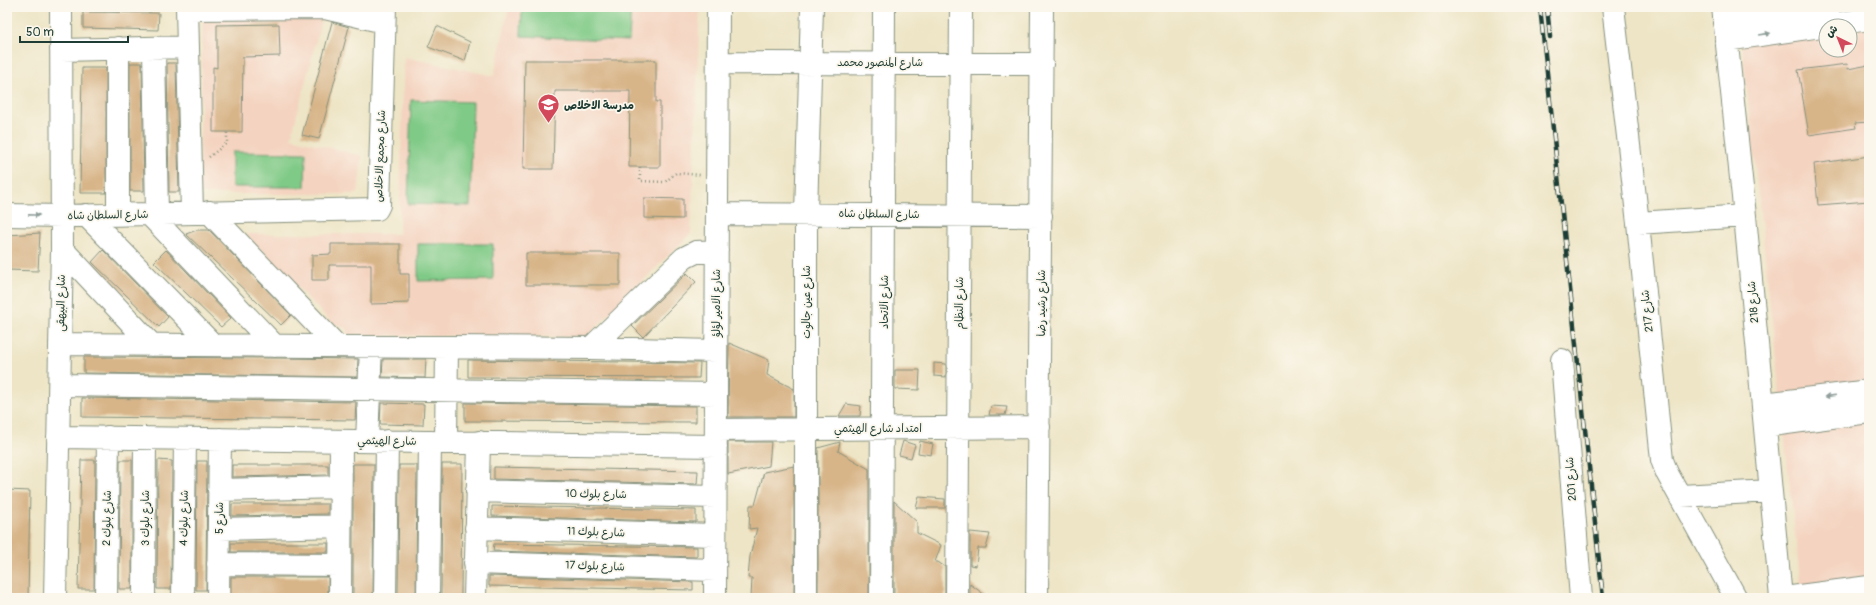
<svg xmlns="http://www.w3.org/2000/svg" width="1876" height="605" font-family="Pangolin,'Playpen Sans Arabic',sans-serif">
	<rect width="100%" height="100%" fill="#fbf7ec"/>
	<filter id="ink" filterUnits="userSpaceOnUse"><feTurbulence type="fractalNoise" baseFrequency=".025" numOctaves="2"/><feDisplacementMap in="SourceGraphic" scale="8" xChannelSelector="R" yChannelSelector="G"/><feConvolveMatrix kernelMatrix="1 2 1 2 8 2 1 2 1" color-interpolation-filters="sRGB"/></filter>
	<filter id="wash" filterUnits="userSpaceOnUse"><feTurbulence type="fractalNoise" baseFrequency=".012" numOctaves="4" result="noise"/><feDisplacementMap in="SourceGraphic" scale="16" xChannelSelector="R" yChannelSelector="G"/><feGaussianBlur stdDeviation="0.9" result="paint"/><feColorMatrix in="noise" values="0 0 0 0 0 0 0 0 0 0 0 0 0 0 0 0 0 1.4 0 .05"/><feComposite in="paint" operator="in"/></filter>
	<g filter="url(#wash)">
		<rect width="100%" height="100%" fill="#eee5c6"/>
		<path fill="#f4d3c0" fill-rule="evenodd" d="M509 7H700L691 233 586 337 347 335V328L333 324 246 234H399L404 57 494 76Z
			M1738 7H1869V598H1802ZM1826 26H1850V50H1826Z
			M322 17 291 138 362 156 358 194H199L203 18Z"/>
		<path fill="#80ca87" stroke="#50845e" d="M522 7H631L629 41 521 36Z
			M411 100 473 102 470 206 408 204Z
			M232 152 306 153 305 187H232Z
			M418 244H493V280L418 281Z"/>
		<g id="blocks">
			<path fill="#d8b589" d="M83 12 159 13 158 30 83 28Z
				M332 22 349 27 319 139 302 135Z
				M279 24 280 56 243 57 242 132H213V67L217 68V25Z
				M437 26 470 42 465 61 428 47Z
				M525 60H656V102H660V167H629L630 91H555L553 169H523Z
				M130 63H142L144 191H130Z
				M167 63H176L179 192H169Z
				M1847 64 1848 69 1869 65V122L1855 123 1856 128 1809 135 1798 70Z
				M82 68H106V193H80Z
				M1869 156V201L1818 205 1814 164Z
				M644 198 683 199V219L644 218Z
				M197 230H209L291 315 281 325 186 234Z
				M40 233 38 271 7 270V235Z
				M331 244H400V274H409V303L371 304V265H329V280H312V255L331 254Z
				M103 250 168 317 159 327 92 262Z
				M166 250 231 318 221 327 154 262Z
				M526 253H620V285H526Z
				M687 273 696 282 643 337 632 326Z
				M729 343 769 360 767 375 794 389V417H728Z
				M84 357 278 358 358 359 357 377 84 373Z
				M383 359H426L425 378 382 377Z
				M468 360 700 363 699 378 468 377Z
				M934 363 946 364V377L934 376Z
				M895 370H920L919 390 895 389Z
				M82 398 356 402 355 420 82 417Z
				M381 403 424 404 423 425 380 424Z
				M465 403 696 406V422L465 421Z
				M846 404 861 406 860 416H839Z
				M991 406 1007 407 1005 415H989Z
				M903 441 915 445 911 458 899 455Z
				M920 441 933 444 931 455 918 453Z
				M728 442H771L769 466 728 474Z
				M840 442 838 451 869 469V598H818V448Z
				M81 460H95L94 589H78Z
				M120 460H132V589H119Z
				M158 460 172 461 171 589H157Z
				M197 461H207L206 590H196Z
				M353 464H374L373 598H353Z
				M442 464H462L461 598H441Z
				M232 465H328V475L232 477Z
				M399 465H417L416 598H398Z
				M794 466V598H751L752 578H748L750 556 757 528 749 529 750 505H755L764 472Z
				M494 467 698 471 697 484 494 479Z
				M7 490 30 491 28 598H7Z
				M919 497 945 499V508H916Z
				M894 501 917 522V533L941 545 935 562H938L945 567V598H894Z
				M232 504H328V514L232 516Z
				M492 506 696 510V522L492 516Z
				M970 532 990 534 986 548H978L976 566 970 565Z
				M231 543H328V552H231Z
				M494 544 697 547V557L493 551Z
				M489 576 693 582V590L489 586Z
				M231 577H328V596H231Z
				M970 584 989 598H970Z"/>
		</g>
	</g>
	<g filter="url(#ink)">
		<use href="#blocks" fill-opacity="0" stroke="#86917d" stroke-width="1"/>
		<g fill="none" stroke-linecap="round" stroke-linejoin="round">
			<defs>
				<path id="minor" d="M187 7 192 213
					M1613 7 1638 223 1662 460 1667 473 1736 598
					M1723 7 1745 216 1781 598
					M187 9 325 8 384 22
					M1724 23 1829 7
					M1726 40 1869 19
					M118 48V214
					M154 48 157 214
					M61 50 188 47
					M718 63 1042 64
					M209 212 337 346
					M149 214 275 346
					M717 214 1041 216
					M7 215 62 216 377 209 379 205 385 7
					M86 215 213 345
					M1638 223 1745 216
					M62 249 152 345
					M60 344 591 348 716 351
					M591 348 684 258 696 252 717 251
					M1562 360 1581 598
					M60 385 716 394
					M1763 404 1869 391
					M1765 426 1869 412
					M716 430 1039 427
					M58 437 716 446
					M367 441 371 347
					M446 442 447 347
					M219 490 340 487
					M477 491 715 497
					M1681 496 1770 491
					M476 528 715 535
					M219 529 340 526
					M475 563 715 570
					M218 564 340 565
					M55 598 62 249 61 7
					M106 598 108 437
					M144 598 145 438
					M183 598 185 439
					M218 598 220 439
					M340 598 341 441
					M385 598 387 441
					M428 598 430 442
					M475 598 479 442
					M715 598 718 7
					M806 598V213L812 7
					M881 598 884 7
					M957 598 961 7
					M1037 598 1042 7
					M1784 598 1869 587"/>
			</defs>
			<use href="#minor" stroke="#86917d" stroke-width="24"/>
			<path stroke="#86917d" stroke-width="2.5" stroke-dasharray="1 3" stroke-linecap="butt" d="M209 157 227 143V132
				M640 167V181L665 182 676 173 701 175"/>
			<use href="#minor" stroke="#fff" stroke-width="22"/>
			<defs>
				<path id="rail" d="M1540 7 1603 598
					M1547 7 1550 37"/>
			</defs>
			<use href="#rail" stroke="#1f3d34" stroke-width="4.5"/>
			<use href="#rail" stroke="#fbf7ec" stroke-width="3" stroke-dasharray="9" stroke-linecap="butt"/>
		</g>
		<defs><path id="oneway-solid" d="M-6-.8H1V-3.2L6.5 0L1 3.2V.8H-6Z"/></defs>
		<g fill="#8f9e9a">
			<use href="#oneway-solid" transform="translate(1765 34) rotate(-9)"/>
			<use href="#oneway-solid" transform="translate(34 215) rotate(1)"/>
			<use href="#oneway-solid" transform="translate(1830 396) rotate(173)"/>
		</g>
	</g>
	<defs>
		<symbol id="school-pin" viewBox="-11 -11 22 30"><path d="M0 17L-7.5 6A9.5 9.5 0 1 1 7.5 6Z" fill="#d1495b" stroke="#fbf7ec"/><path d="M0-5L7-2L0 1L-7-2ZM-4 1L0 2.5L4 1V4Q0 6-4 4Z" fill="#fff"/></symbol>
	</defs>
	<g fill-rule="evenodd">
		<use href="#school-pin" x="536" y="92" width="25" height="34"/>
	</g>
	<g text-anchor="middle" dominant-baseline="central" stroke-width="3.5" stroke-linejoin="round" paint-order="stroke">
		<g font-size="11" fill="#1f3d34" stroke="#fbf7ec">
			<text x="880" y="62">شارع المنصور محمد</text>
			<text transform="translate(380 156) rotate(-88)">شارع مجمع الاخلاص</text>
			<text transform="translate(879 214) rotate(1)">شارع السلطان شاه</text>
			<text transform="translate(108 215) rotate(-1)">شارع السلطان شاه</text>
			<text transform="translate(806 302) rotate(-90)">شارع عين جالوت</text>
			<text transform="translate(884 302) rotate(-90)">شارع الاتحاد</text>
			<text transform="translate(1753 302) rotate(-95)">شارع 218</text>
			<text transform="translate(61 303) rotate(-89)">شارع البيهقى</text>
			<text transform="translate(716 303) rotate(-90)">شارع الامير لؤلؤ</text>
			<text transform="translate(959 303) rotate(-90)">شارع النظام</text>
			<text transform="translate(1041 303) rotate(-90)">شارع رشيد رضا</text>
			<text transform="translate(1647 311) rotate(-96)">شارع 217</text>
			<text x="878" y="428">امتداد شارع الهيثمي</text>
			<text transform="translate(387 441) rotate(1)">شارع الهيثمي</text>
			<text transform="translate(1571 479) rotate(-94)">شارع 201</text>
			<text transform="translate(596 494) rotate(1)">شارع بلوك 10</text>
			<text transform="translate(107 518) rotate(-89)">شارع بلوك 2</text>
			<text transform="translate(145 518) rotate(-90)">شارع بلوك 3</text>
			<text transform="translate(184 518) rotate(-89)">شارع بلوك 4</text>
			<text transform="translate(219 518) rotate(-90)">شارع 5</text>
			<text transform="translate(596 532) rotate(2)">شارع بلوك 11</text>
			<text transform="translate(595 566) rotate(2)">شارع بلوك 17</text>
		</g>
		<g font-size="11" font-weight="bold" fill="#1f3d34" stroke="#fbf7ec" text-anchor="start">
			<text x="564" y="105">مدرسة الاخلاص</text>
		</g>
	</g>
	<rect width="1876" height="605" fill="none" stroke="#fbf7ec" stroke-width="24"/>
	<g transform="translate(1838 38) rotate(317)"><circle r="19" fill="#fbf7ec" stroke="#a3ada2"/>
	<path d="M0-3L7 15L0 10L-7 15Z" fill="#d1495b"/>
	<text y="-6" font-size="11" font-weight="bold" text-anchor="middle" fill="#1f3d34">ش</text>
	</g>
	<path d="M20 36v6h108v-6" fill="none" stroke="#1f3d34" stroke-width="2"/>
	<text x="26" y="36" font-size="12" fill="#1f3d34" stroke="#fbf7ec" stroke-width="3" paint-order="stroke">50 m</text>
</svg>
